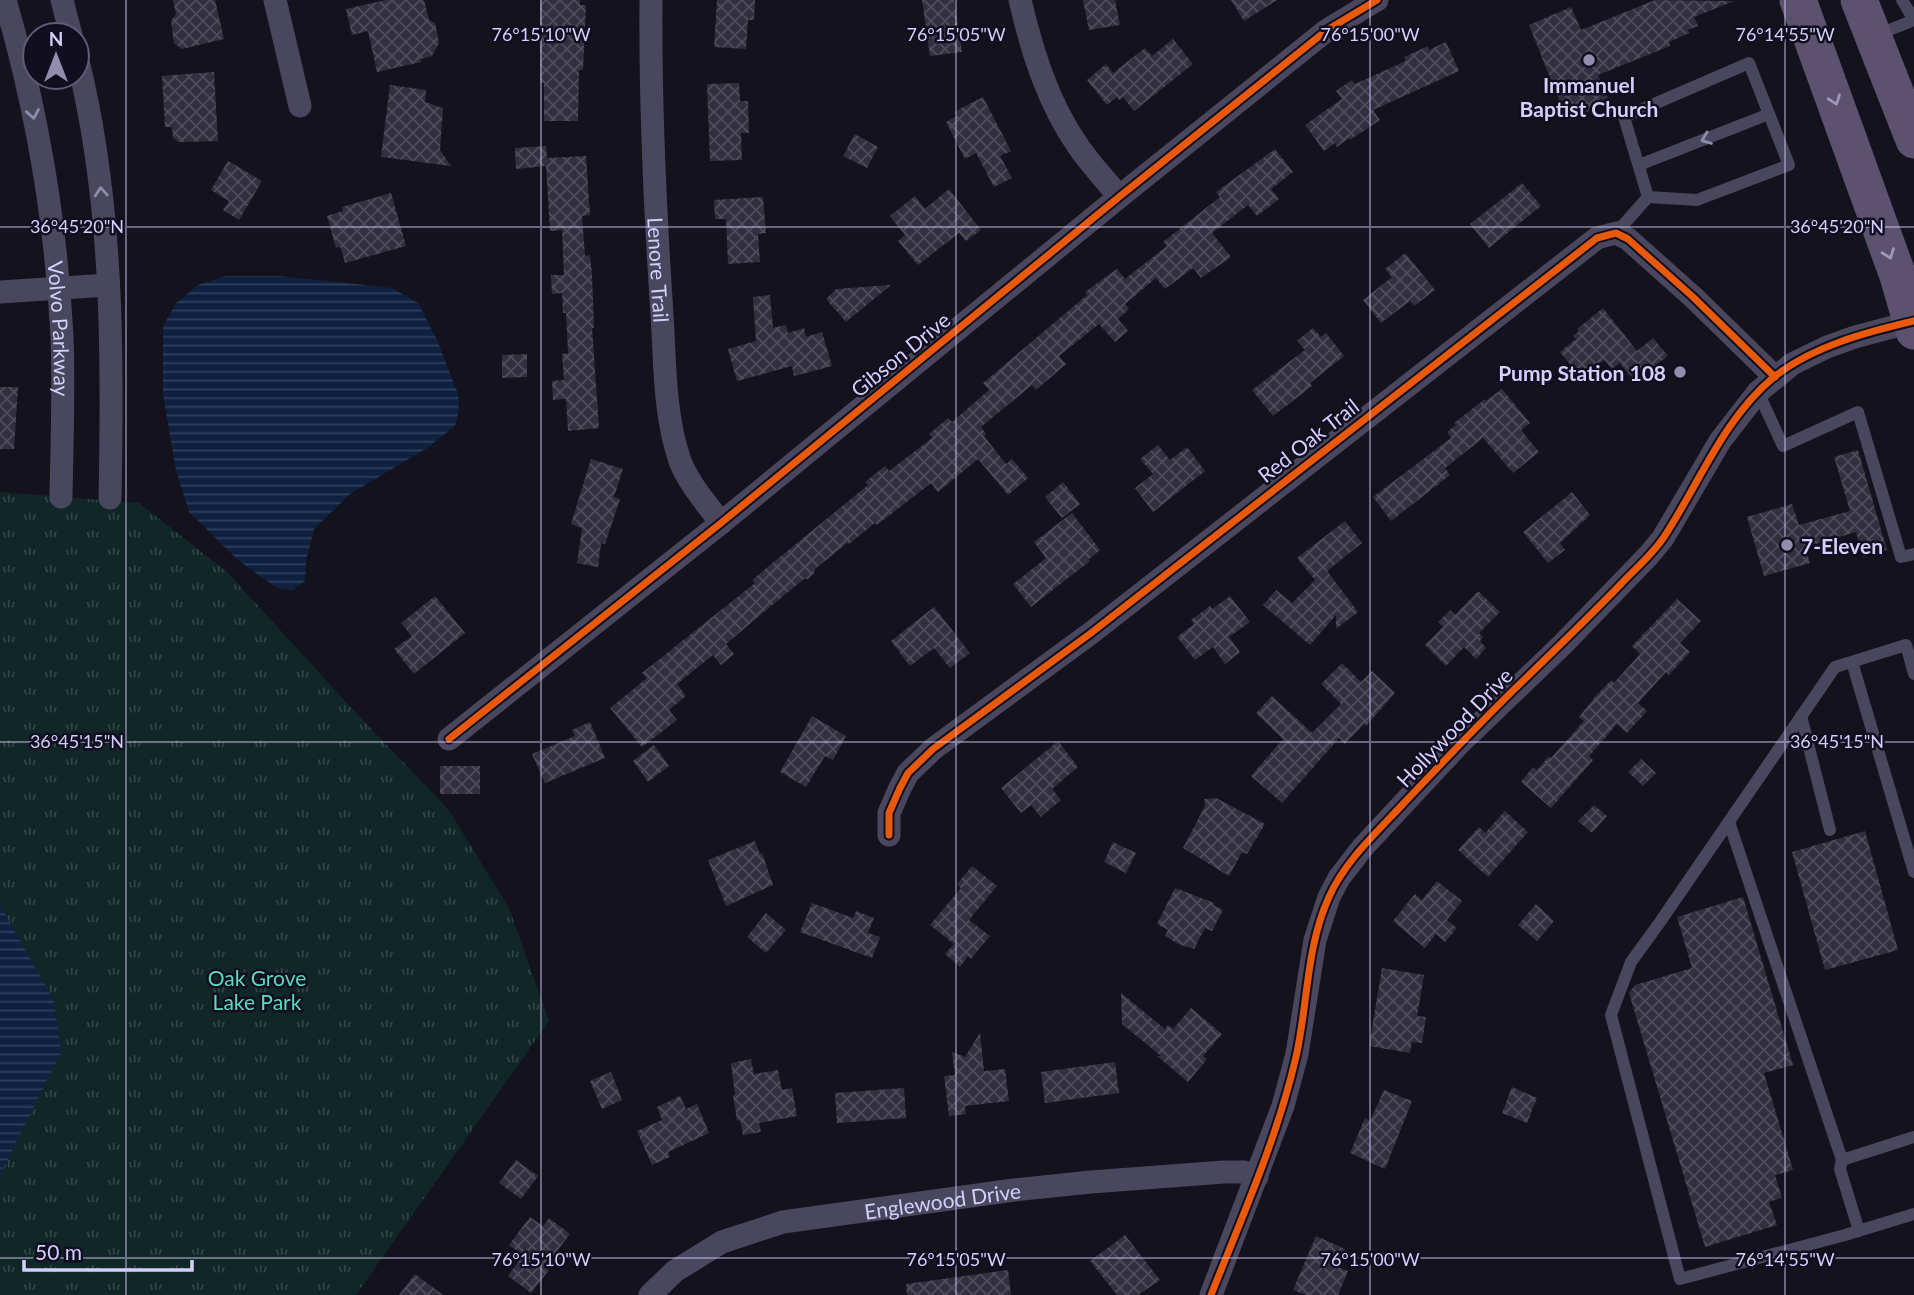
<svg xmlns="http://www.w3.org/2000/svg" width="1914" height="1295" font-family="Lato,sans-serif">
	<defs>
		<pattern id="park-tufts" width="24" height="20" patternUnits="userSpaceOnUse" patternTransform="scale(1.75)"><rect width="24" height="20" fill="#112727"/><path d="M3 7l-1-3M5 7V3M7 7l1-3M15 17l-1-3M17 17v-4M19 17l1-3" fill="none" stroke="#334547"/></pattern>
		<pattern id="water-rules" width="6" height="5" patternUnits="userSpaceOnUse" patternTransform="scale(1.75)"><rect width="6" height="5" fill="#0f2140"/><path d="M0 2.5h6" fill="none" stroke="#31405c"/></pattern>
		<pattern id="building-cross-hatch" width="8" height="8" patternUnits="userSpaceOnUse" patternTransform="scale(1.75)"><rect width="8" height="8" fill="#32303e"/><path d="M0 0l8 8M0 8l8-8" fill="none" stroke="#4f4d5b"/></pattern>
	</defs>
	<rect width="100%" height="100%" fill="#14121c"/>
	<path fill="url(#park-tufts)" d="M0 492 139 503 227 572 357 714 448 809 509 908 549 1021 356 1295H0Z"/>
	<path fill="url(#water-rules)" d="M226 276H279L392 288 418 303 437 340 458 394 459 410 455 426 427 448 350 494 314 529 306 561 305 581 293 590 277 588 239 561 189 512 176 470 163 394V327L176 303 198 285Z
		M0 905 54 1001 61 1052 0 1175Z"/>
	<path fill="url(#building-cross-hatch)" d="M173 0H215L224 39 182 49 174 43 171 21 176 14Z
		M386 0H424L429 20 435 23 439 43 432 56 421 59V62L377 72 368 31 352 35 346 9Z
		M540 0H580V5H586L583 70H579L578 121H544V83H540Z
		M717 0H755L754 20H748L746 49 714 47Z
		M922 0H954L962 52 930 56Z
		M1083 0H1115L1120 25 1089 30Z
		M1231 0H1277L1244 21Z
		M1655 0 1734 1 1694 17 1698 26 1688 30 1689 33 1669 42 1670 46 1598 75 1610 103 1567 120 1529 25 1571 7 1581 30Z
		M1173 39 1193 64 1134 111 1123 97 1119 100 1117 97 1107 105 1087 80 1106 64 1113 73 1145 48 1152 56Z
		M1446 42 1459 71 1373 110 1380 120 1350 140 1349 138 1337 147 1335 143 1324 151 1305 125 1342 99 1336 91 1352 80 1355 84 1406 61 1404 57 1428 46 1429 50Z
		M214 72 218 141 179 142 173 138 172 127H165L162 76Z
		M739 83 740 101H748L749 133H741L742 160 710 161 707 84Z
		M390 85 426 90 425 102 443 108 440 150 451 166 381 157Z
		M983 97 1011 151 1000 156 1012 178 994 187 976 153 965 159 946 122 957 116 954 112Z
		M855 134 878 147 867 168 843 156Z
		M546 146 547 158 586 156 590 215 582 216 585 256 590 255 592 274 594 328H592L599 428 568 431 566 399 553 400 552 381 564 380 562 354 568 353 566 313H563L562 293 552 294 551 275H564L562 230 550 231 546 166 516 169 515 148Z
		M1275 149 1293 172 1271 189 1279 199 1257 216 1248 205 1212 233 1231 257 1201 278 1193 268 1165 289 1156 278 1125 304 1129 309 1118 319 1128 331 1115 342 1099 324 1059 356 1066 364 1036 390 1032 385 981 427 986 434 984 436 1006 464 1012 459 1028 478 1008 495 978 459 938 492 931 483 877 525 875 523 849 544 847 543 815 569 814 573 808 579H804L753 621 726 644 734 654 721 665 713 655 677 684 686 696 669 710 677 720 642 747 610 708 647 678 642 673 755 583 752 580 868 485 865 482 885 466 889 471 932 438 929 434 948 418 952 422 989 390 983 383 1087 295 1085 292 1117 269 1125 279 1167 246 1163 242 1220 197 1216 192Z
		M228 161 262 181 239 220 223 210 229 201 211 190Z
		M1522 183 1541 206 1489 248 1470 224Z
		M949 189 981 230 966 241 959 233 918 265 898 241 905 235 890 216 915 196 925 209Z
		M391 193 406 246 345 263 340 246 336 248 327 216 343 211 342 207Z
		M763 197 766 233 758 234 760 262 728 264 726 219H715L714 200Z
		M1405 253 1435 290 1414 306 1410 301 1381 323 1363 300 1392 277 1385 269Z
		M891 285 846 322 826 299 836 289Z
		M770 295 773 328 786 325 788 333 804 328 806 337 822 332 832 366 794 376 792 366 737 381 728 349 756 341 753 297Z
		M1603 308 1637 351 1653 338 1668 356 1634 381 1620 363 1612 369 1604 360 1581 378 1560 352 1576 339 1573 336 1579 331 1577 329Z
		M1313 328 1321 337 1326 333 1344 356 1310 383 1312 386 1273 416 1252 390 1305 350 1297 341Z
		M527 354V377L502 378V355Z
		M0 387H18L14 449H0Z
		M1502 389 1530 423 1521 430 1539 452 1513 473 1483 438 1445 468 1450 475 1391 521 1373 497 1451 438 1447 432 1456 425 1454 423 1485 399 1486 401Z
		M1158 445 1170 460 1187 447 1205 471 1153 512 1135 488 1153 474 1140 459Z
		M1858 450 1887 550 1863 557 1856 532 1805 547 1810 563 1764 576 1747 517 1792 504 1799 525 1850 511 1834 457Z
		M591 459 623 469 614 497 620 499 605 544 601 543 598 567 577 563 582 528 571 524Z
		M1063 482 1080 504 1062 518 1045 497Z
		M1572 492 1590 515 1560 543 1565 550 1548 563 1523 532Z
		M1072 513 1100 550 1088 560 1090 561 1031 607 1013 584 1046 558 1034 542Z
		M1345 521 1362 543 1327 571 1358 612 1336 629V615L1310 645 1263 605 1276 590 1292 603 1315 580 1297 558Z
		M1478 591 1500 612 1479 633 1483 637 1480 641 1486 648 1476 659 1464 647 1446 666 1425 645 1443 627 1438 622 1450 610 1455 615Z
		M435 596 465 633 414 674 394 649 412 636 401 623Z
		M1230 596 1250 622 1229 637 1240 652 1225 664 1213 647 1195 660 1177 637 1194 624 1191 620 1210 606 1212 609Z
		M1677 599 1701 621 1680 643 1690 652 1669 675 1666 672 1638 703 1647 711 1627 733 1617 724 1589 756 1593 760 1551 808 1521 782 1533 767 1537 770 1549 756 1551 758 1584 721 1579 717 1595 697 1611 680 1614 683 1640 654 1632 646Z
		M934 607 970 653 950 668 934 648 910 666 891 641Z
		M1342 663 1361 682 1372 671 1395 693 1366 726 1364 724 1345 744 1339 738 1282 803 1251 776 1283 739 1256 713 1272 696 1312 733 1341 704 1321 684Z
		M812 716 846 736 833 760 825 756 806 787 780 772Z
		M590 722 605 758 545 783 532 754 575 736 572 730Z
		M1058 741 1078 767 1052 789 1061 800 1041 817 1031 805 1021 813 1001 788Z
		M654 745 669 766 648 782 633 761Z
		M1641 759 1656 773 1643 786 1628 772Z
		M440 766H480V794H440Z
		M1216 798 1265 824 1247 854 1242 852 1229 876 1183 848 1205 806 1204 799Z
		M1594 805 1607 816 1592 833 1578 821Z
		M1505 811 1528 832 1488 877 1458 850 1479 827 1485 833Z
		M1865 831 1898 950 1825 970 1792 852Z
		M755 841 760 854 762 853 773 885 726 906 708 860Z
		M1113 842 1136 853 1126 873 1104 862Z
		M972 866 997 886 969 920 990 936 971 959 968 956 960 967 945 954 954 944 930 925 961 888 957 884Z
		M1437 881 1462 901 1447 920 1457 928 1445 942 1436 934 1425 948 1393 921 1415 894 1422 900Z
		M1175 888 1214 903 1213 905 1223 910 1212 931 1205 928 1194 949 1178 944 1165 936 1168 930 1157 924Z
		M1743 897 1793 1065 1764 1073 1793 1170 1775 1175 1782 1198 1769 1202 1777 1225 1705 1247 1629 993 1635 985 1692 968 1677 917Z
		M812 903 853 918 856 911 874 918 868 933 880 937 872 958 800 932Z
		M1536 904 1554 921 1537 941 1518 925Z
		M766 913 786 930 766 953 747 937Z
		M1382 968 1424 975 1417 1016 1426 1017 1422 1043 1412 1042 1410 1053 1369 1046Z
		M1121 993 1165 1029 1168 1025 1173 1029 1191 1008 1222 1034 1203 1056 1207 1059 1188 1082 1157 1056H1161L1122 1024Z
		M980 1033 984 1071 1005 1069 1009 1101 965 1106 966 1114 949 1116 944 1076 955 1075 952 1052 965 1057Z
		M751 1059 754 1074 778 1070 782 1090 792 1088 797 1116 759 1123 761 1132 743 1135 740 1120 737 1121 733 1095H735L731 1063Z
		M1115 1062 1119 1093 1045 1103 1041 1072Z
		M611 1072 622 1100 602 1109 590 1081Z
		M1512 1087 1537 1098 1527 1123 1502 1113Z
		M904 1088 906 1118 837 1123 835 1093Z
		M1384 1090 1412 1101 1385 1169 1350 1153 1365 1118 1370 1121Z
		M680 1096 686 1109 697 1104 709 1133 668 1152 670 1157 652 1165 637 1131 662 1120 657 1107Z
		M516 1160 538 1176 521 1199 499 1183Z
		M530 1217 543 1226 549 1218 570 1234 545 1267 549 1270 531 1293 508 1276 523 1255 509 1245Z
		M1125 1235 1160 1280 1138 1295H1117L1090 1261Z
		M1316 1236 1345 1249 1338 1267 1348 1271 1338 1295H1306L1293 1290Z
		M1008 1270 1011 1295H907L906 1284Z
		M415 1274 443 1295H399Z"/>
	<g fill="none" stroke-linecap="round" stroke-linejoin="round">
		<path stroke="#48475d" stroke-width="12" d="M1902 0 1914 20
			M1877 35 1914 20
			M1749 63 1789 165 1697 200 1648 197 1624 117Z
			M1639 165 1769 114
			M1616 233 1648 197
			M1758 392 1783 446 1858 412 1901 557 1914 554
			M1852 662 1914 872
			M1914 674 1906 645 1835 667 1660 922 1631 962 1611 1015 1680 1279 1845 1235 1914 1214
			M1801 716 1830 830
			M1729 822 1842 1160
			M1859 1231 1840 1169 1842 1160 1914 1137"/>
		<g stroke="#48475d" stroke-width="23">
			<path id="s1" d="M5 0C37 109 56 223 62 336 64 390 62 443 61 497"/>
			<path d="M62 0 71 35"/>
			<path d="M275 0 300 106"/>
			<path id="s2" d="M651 0C650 105 655 209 662 314 665 362 664 415 680 461 689 484 707 504 721 523"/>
			<path d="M1020 0C1032 51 1048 103 1078 146 1090 164 1106 180 1119 197"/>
			<path d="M77 57C113 200 113 352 110 498"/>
			<path d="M0 292 108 285"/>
			<path d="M449 739 721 523 1119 197 1327 30 1377 0"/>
			<path d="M889 835V813L900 788 908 773 933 749 1091 633 1597 238 1616 233 1628 239 1693 297 1775 377"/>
			<path id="s3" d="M650 1295 675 1271 722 1242 783 1222 1014 1190 1091 1182 1224 1172H1244L1257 1177"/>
			<path d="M1211 1295 1283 1106 1297 1054 1315 940 1329 897 1339 878 1363 847 1459 744 1563 644 1649 555 1663 538 1720 441 1758 392 1792 364 1827 347 1855 337 1911 322"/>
		</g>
		<path stroke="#5c516e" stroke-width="37" d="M1798 0 1898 276 1914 331
			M1859 0 1914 140"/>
		<defs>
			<path id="cycleway" d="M449 739 721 523 1119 197 1327 30 1377 0
				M889 835V813L900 788 908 773 933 749 1091 633 1597 238 1616 233 1628 239 1693 297 1775 377
				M1211 1295C1242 1217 1277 1139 1296 1057 1308 1004 1306 947 1329 897 1345 861 1377 832 1403 804 1444 761 1484 718 1527 677 1559 646 1590 616 1621 584 1635 569 1652 555 1664 537 1699 484 1723 419 1774 377 1813 346 1867 332 1914 321"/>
		</defs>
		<use href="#cycleway" stroke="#110e20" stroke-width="11"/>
		<use href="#cycleway" stroke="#e8590c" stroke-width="7"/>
	</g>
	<defs><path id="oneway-chevron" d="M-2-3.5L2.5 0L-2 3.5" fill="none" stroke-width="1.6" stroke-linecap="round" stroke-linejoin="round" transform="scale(1.75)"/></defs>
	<g stroke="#9e96bd">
		<use href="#oneway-chevron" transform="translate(1835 100) rotate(70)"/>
		<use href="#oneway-chevron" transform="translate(1889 254) rotate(70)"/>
	</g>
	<g stroke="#8e8bad">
		<use href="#oneway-chevron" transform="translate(33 114) rotate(80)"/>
		<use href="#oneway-chevron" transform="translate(1706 139) rotate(159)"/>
		<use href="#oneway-chevron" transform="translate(101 192) rotate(-94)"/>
	</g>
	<path fill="none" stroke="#d4cffd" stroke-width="2" stroke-opacity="0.45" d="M126 0V1295M541 0V1295M956 0V1295M1370 0V1295M1785 0V1295M0 227H1914M0 742H1914M0 1258H1914"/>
	<g fill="#918dae" stroke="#110e20" stroke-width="2.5">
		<circle cx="1589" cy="60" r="7"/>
		<circle cx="1680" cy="372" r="7"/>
		<circle cx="1787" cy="545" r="7"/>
	</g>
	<g text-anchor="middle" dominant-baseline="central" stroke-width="5" stroke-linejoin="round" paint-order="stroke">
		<g font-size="21" font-weight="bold" fill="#d4cffd" stroke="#110e20">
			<text x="1589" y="84">Immanuel<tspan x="1589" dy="24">Baptist Church</tspan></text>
			<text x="1666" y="372" text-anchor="end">Pump Station 108</text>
			<text x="1801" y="545" text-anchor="start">7-Eleven</text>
		</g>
		<g font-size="21" fill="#d4cffd" stroke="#110e20">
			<text stroke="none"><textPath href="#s2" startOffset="270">Lenore Trail</textPath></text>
			<text stroke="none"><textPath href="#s1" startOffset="334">Volvo Parkway</textPath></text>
			<text transform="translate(900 354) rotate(-39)">Gibson Drive</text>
			<text transform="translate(1308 440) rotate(-38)">Red Oak Trail</text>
			<text transform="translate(1454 727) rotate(-46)">Hollywood Drive</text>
			<text stroke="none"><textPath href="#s3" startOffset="315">Englewood Drive</textPath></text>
		</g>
		<g font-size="21" fill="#5edabb" stroke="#110e20">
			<text x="257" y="977">Oak Grove<tspan x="257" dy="24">Lake Park</tspan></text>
		</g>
	</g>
	<g font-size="18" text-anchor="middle" fill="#d4cffd" stroke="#110e20" stroke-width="5" stroke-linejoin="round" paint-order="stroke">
		<text x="541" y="41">76°15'10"W</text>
		<text x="956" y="41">76°15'05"W</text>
		<text x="1370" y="41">76°15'00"W</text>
		<text x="1785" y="41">76°14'55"W</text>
		<text x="77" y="233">36°45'20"N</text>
		<text x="1837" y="233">36°45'20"N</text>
		<text x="77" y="748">36°45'15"N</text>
		<text x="1837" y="748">36°45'15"N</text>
		<text x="541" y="1266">76°15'10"W</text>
		<text x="956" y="1266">76°15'05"W</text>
		<text x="1370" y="1266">76°15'00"W</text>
		<text x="1785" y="1266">76°14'55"W</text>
	</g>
	<g transform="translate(56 56)"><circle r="33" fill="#110e20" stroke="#5f5b78" stroke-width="2"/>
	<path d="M0-5L12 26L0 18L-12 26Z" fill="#918dae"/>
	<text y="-10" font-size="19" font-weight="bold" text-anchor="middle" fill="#d4cffd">N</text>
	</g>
	<path d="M24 1260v10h168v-10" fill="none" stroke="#d4cffd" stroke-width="3.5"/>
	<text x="35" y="1260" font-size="21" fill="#d4cffd" stroke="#110e20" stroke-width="5" paint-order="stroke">50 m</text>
</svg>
